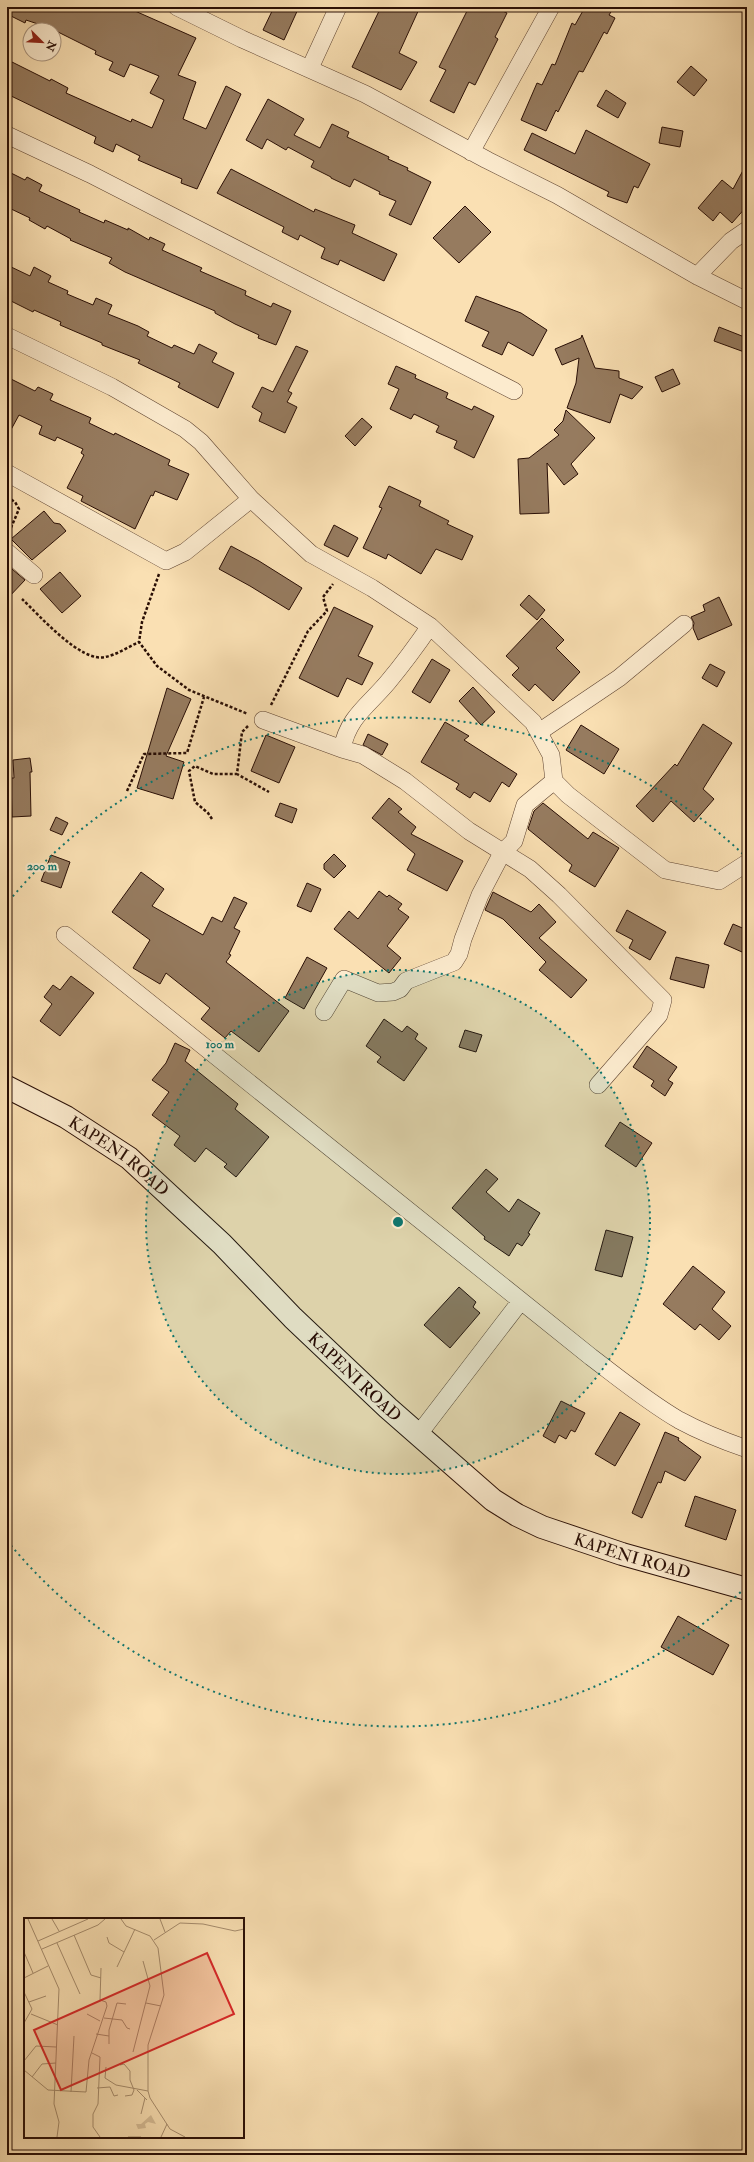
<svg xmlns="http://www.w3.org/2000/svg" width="754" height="2162" font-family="'IM FELL Double Pica',serif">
	<rect width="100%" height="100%" fill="#fae0b3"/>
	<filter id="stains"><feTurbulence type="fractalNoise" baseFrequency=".005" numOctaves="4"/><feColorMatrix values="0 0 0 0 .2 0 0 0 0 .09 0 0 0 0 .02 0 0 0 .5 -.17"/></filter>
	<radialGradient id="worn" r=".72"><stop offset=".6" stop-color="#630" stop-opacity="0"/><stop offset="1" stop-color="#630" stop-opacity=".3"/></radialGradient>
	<path fill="#967b5f" stroke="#290e05" d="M7 7H126L196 38 178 75 196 82 183 119 206 129 226 86 241 94 197 189 181 183 182 179 138 160 140 156 116 144 113 152 94 143 96 137 7 94V74L12 62 50 81 51 79 68 88 66 93 131 122 132 119 152 128 164 100 150 93 159 76 130 64 124 77 109 70 113 62 95 54 96 51 50 28 26 20 25 23 7 14Z
		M274 7H299L284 40 263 30Z
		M381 7H420L399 53 417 62 401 90 352 67Z
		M469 7H494L507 13 495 37 498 39 475 85 469 82 454 113 430 101 446 70 439 67Z
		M585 7H614L609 15 615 18 607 34 604 32 583 72 579 71 558 112 556 110 546 131 521 120 537 83 542 85 552 64 555 65 572 23 575 25Z
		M691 66 707 80 694 96 677 82Z
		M606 90 626 103 618 118 597 106Z
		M268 99 304 119 294 135 320 148 332 124 349 132 347 137 389 157 388 159 408 168 407 170 431 182 411 225 389 215 396 201 379 194 380 192 354 179 350 187 331 178V177L311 167 314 161 288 147 286 150 267 139 262 149 246 140Z
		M662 127 683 131 680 147 659 143Z
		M586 130 650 164 638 188 634 186 627 203 607 196 609 192 524 150 532 133 575 154Z
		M747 163V206L732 223 720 212 713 221 698 208 722 180 733 189Z
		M231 169 314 212 315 209 355 225 352 233 397 254 384 281 340 260 338 265 321 258 325 248 300 235 298 240 282 232 284 227 217 193Z
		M7 171 25 180 27 177 42 185 39 191 80 210 79 212 104 223 105 220 128 230V228L149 240 150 237 165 244 162 250 202 268 200 271 246 291 245 295 271 307 273 303 291 311 276 345 258 338 259 335 235 324 215 313V311L125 272 109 263 112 258 70 240 71 239 47 226 45 229 29 220 30 218 7 207Z
		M465 206 491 232 459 263 433 238Z
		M7 265 30 276 34 267 51 276 48 282 68 291 67 294 93 305 96 298 112 305 108 314 138 326 149 332 147 336 172 348 174 345 194 354 199 344 217 353 212 362 234 373 218 408 178 387 180 383 138 363 140 360 102 345V343L60 325 61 322 34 310 33 312 7 299Z
		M476 296 521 313 547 330 533 356 508 342 502 355 482 346 489 332 465 321Z
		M719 327 747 338V353L714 341Z
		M582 335 595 368 619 371V378L643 387 632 399 620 394 610 423 567 408 576 383 579 358 562 365 555 349 581 338Z
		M296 346 308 351 288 391 292 393 287 402 297 407 285 433 259 421 262 413 252 407 262 387 273 392Z
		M396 366 416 375 415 378 448 393 446 398 472 410 474 406 494 416 474 458 454 448 457 441 436 432 439 426 414 414 411 419 390 409 399 389 388 384Z
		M673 369 680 384 662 392 655 377Z
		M7 377 35 391 38 387 53 394 50 400 91 418 89 423 114 435 115 433 170 460 168 465 189 474 177 500 155 491 153 496 151 495 135 529 81 501 83 496 67 488 84 455 81 453 83 449 57 437 55 441 39 434 42 426 19 415 7 437Z
		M566 410 595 438 571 464 578 474 564 485 547 463 549 513 520 514 518 459 529 458 559 435 554 430 563 421Z
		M362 418 372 427 355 446 345 436Z
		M389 486 421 501 419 506 449 521 447 524 473 536 462 560 436 549 421 574 388 554 386 559 363 548 382 508 379 507Z
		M44 511 54 523 60 524 66 531 32 560 11 539Z
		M334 525 358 538 348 557 324 545Z
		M231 546 259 561 302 588 289 610 250 586 219 569Z
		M12 569 25 580 7 599V575Z
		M60 572 81 596 62 613 40 589Z
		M529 595 545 610 537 620 520 605Z
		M719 597 732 625 698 640 693 628 694 623 691 617 705 611 703 605Z
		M334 607 373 626 358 656 373 663 362 685 347 678 338 697 299 678Z
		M542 618 564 640 556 648 580 672 553 701 535 684 529 691 512 675 519 668 506 656Z
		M432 659 450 670 430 703 412 692Z
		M710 664 725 672 717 687 702 678Z
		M473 687 495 712 481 725 459 701Z
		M167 688 191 699 166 756 184 762 173 799 137 788Z
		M445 722 469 736 464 740 517 774 509 787 502 782 490 802 474 792 470 798 456 789 459 784 421 762Z
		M703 724 732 743 703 789 714 799 694 822 671 801 653 822 636 806 675 764 677 766Z
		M581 725 619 749 604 774 566 750Z
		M368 734 388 744 382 755 363 745Z
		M266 735 295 747 279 783 251 771Z
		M30 758 32 772H30L31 816 12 817 11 778H14L13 760Z
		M389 798 402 809 398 812 416 827 411 834 463 861 447 891 407 870 415 854 372 818Z
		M280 803 297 809 292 823 275 816Z
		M543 803 588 839 593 832 619 848 595 887 569 871 572 865 528 829 534 811Z
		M56 817 68 823 62 835 50 830Z
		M334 854 346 866 334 878 324 869V864Z
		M51 855 70 862 61 888 41 881Z
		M141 872 164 889 152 906 203 935 212 917 222 922 234 897 247 903 234 928 240 931 229 954 231 955 226 962 289 1011 259 1052 231 1031 225 1038 201 1019 210 1008 166 973 160 984 133 968 150 940 112 912Z
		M307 883 321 889 311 912 297 906Z
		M379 891 387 897 389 895 402 904 398 909 409 917 387 946 401 958 389 973 334 929 349 911 358 919Z
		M493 892 531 912 539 904 556 922 539 938 587 980 571 998 539 970 546 962 503 919 485 910Z
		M627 910 666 932 650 960 629 948 633 940 616 931Z
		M733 924 747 930V940L742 952 724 944Z
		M307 957 327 968 304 1009 285 998Z
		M676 957 709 965 704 988 670 979Z
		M71 976 94 993 60 1036 40 1021 52 1004 44 997 53 985 60 990Z
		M384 1019 402 1032 407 1026 418 1034 415 1039 427 1048 404 1081 377 1062 381 1057 366 1046Z
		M465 1030 482 1035 476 1052 459 1047Z
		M175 1043 190 1050 185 1061 238 1104 235 1109 269 1137 236 1177 224 1167 227 1164 206 1148 195 1162 174 1145 180 1136 152 1115 169 1092 152 1080 166 1063Z
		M647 1046 677 1067 668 1080 673 1083 665 1096 651 1086 654 1081 633 1067Z
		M620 1122 652 1143 636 1167 605 1146Z
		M486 1169 498 1179 486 1192 509 1212 518 1199 540 1213 528 1233 530 1234 522 1246 517 1243 509 1256 484 1239 485 1237 452 1208Z
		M606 1230 633 1237 622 1277 595 1270Z
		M693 1266 725 1292 712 1309 731 1326 719 1340 700 1324 695 1330 663 1304Z
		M459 1287 476 1302 473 1307 480 1313 450 1348 424 1325Z
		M561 1401 585 1413 575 1432 571 1430 566 1439 559 1435 555 1443 543 1436Z
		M620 1412 640 1424 615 1466 595 1454Z
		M665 1432 679 1438 678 1440 701 1457 685 1481 665 1471 661 1483 658 1482 642 1518 632 1513Z
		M695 1496 736 1510 726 1540 685 1526Z
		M678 1616 729 1645 713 1675 661 1647Z"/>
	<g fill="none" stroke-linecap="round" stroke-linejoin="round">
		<defs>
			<path id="street" d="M177 7 242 39 365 94 487 160 557 195 697 276 747 301
				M310 68 338 7
				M7 135 90 174 514 391
				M471 152 551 7
				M697 276 731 241 747 230
				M7 336 112 387 185 429 201 442 251 499 311 554 372 588 430 626 533 722 551 755 554 781 568 795 665 870 719 881 747 863
				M7 473 166 561 185 552 251 499
				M7 552 34 575
				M263 720 342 749 363 755 405 781 469 831 530 869 559 895 653 990 663 1000 659 1015 598 1085
				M539 732 619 678 684 624
				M342 749C348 717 368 706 388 682 403 664 417 645 430 626
				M65 935 591 1357C620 1379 648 1402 679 1420 701 1432 724 1441 747 1449
				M324 1012 344 979 378 993 393 992 400 989 406 981 454 962 459 954 463 939 480 895 502 853 514 841 525 805 554 781
				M418 1435 520 1302"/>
			<g id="secondary">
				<path id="s1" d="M7 1087 66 1117 129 1158 222 1244 293 1318 388 1408 493 1500 517 1515 542 1527 622 1554 747 1589"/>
			</g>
		</defs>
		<use href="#street" stroke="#5d4230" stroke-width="18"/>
		<use href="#secondary" stroke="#290e05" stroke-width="24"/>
		<path stroke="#290e05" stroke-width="2.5" stroke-dasharray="3 2" stroke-linecap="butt" d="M7 497 15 502 19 509 7 537
			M159 574 142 622 139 642 157 666 189 690 248 714
			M22 599C39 615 81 663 105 657 116 655 128 647 139 642
			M271 705 308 631 327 611 323 597 333 584
			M248 726 242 732 237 774 269 792
			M127 791 144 754 187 753 204 697
			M212 819 208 813 195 802 189 771 195 766 213 774H237"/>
		<use href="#street" stroke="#fcebce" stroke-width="17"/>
		<use href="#secondary" stroke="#fcebce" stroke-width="22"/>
	</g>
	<circle cx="398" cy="1222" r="252" fill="#0f766e" fill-opacity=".12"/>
	<g fill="none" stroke="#0f766e" stroke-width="2" stroke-dasharray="2 4">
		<circle cx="398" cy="1222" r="252"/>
		<path d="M745 1588A504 504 0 0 1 9 1543M9 901A504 504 0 0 1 745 856"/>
	</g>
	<g text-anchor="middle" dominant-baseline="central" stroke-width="4" stroke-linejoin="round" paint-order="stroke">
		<g font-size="17" fill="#290e05" stroke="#fcebce">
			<text stroke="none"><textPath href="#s1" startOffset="132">KAPENI ROAD</textPath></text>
			<text stroke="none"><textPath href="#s1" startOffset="456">KAPENI ROAD</textPath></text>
			<text stroke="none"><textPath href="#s1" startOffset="792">KAPENI ROAD</textPath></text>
		</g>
	</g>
	<g transform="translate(24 1918)">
		<rect width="220" height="220" fill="#fae0b3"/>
		<path d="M127 197 132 206 124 204 121 206 122 210 114 211 112 206H117Z" fill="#d6bc95"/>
		<path fill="none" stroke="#a68c6d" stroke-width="1" d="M4 1 35 71 30 186 35 204 33 219M28 1 35 13M97 1 102 8 126 18 134 30 140 77 124 127V173L126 180 146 211 161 219M136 1 141 14M50 17 67 57 77 60M83 19 85 25 100 34M130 22 156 5 179 6 211 13 220 11M14 23 64 1M33 25 56 76M18 31 74 7 81 1M0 34 9 55M93 49 111 11M0 60 24 48M0 74 8 91 0 105M5 84 22 78M122 85 137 88M7 96 34 107M63 96 76 103M80 100 98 102 103 110 106 111M72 116 85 118M85 126V112L93 85 102 86M109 134 126 68 119 43M68 135 76 139 74 186 69 196V209L76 219M0 143 12 128 32 129M96 147 100 146 106 153V162L110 172 108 177 101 178M82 149 81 160 92 167 124 173M0 152 24 172 62 174 65 142 83 88 82 84 76 82 77 50M8 159 18 146 32 145M73 170 86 169 90 178 94 177M113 172 123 182M47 174 50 118M117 196 121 180M104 219H117M137 219 143 206"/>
		<path fill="#d62828" fill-opacity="0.15" stroke="#d62828" stroke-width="2" d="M183 35 210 96 37 172 10 112Z"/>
		<rect width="220" height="220" fill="none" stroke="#290e05" stroke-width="2"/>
	</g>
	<circle cx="398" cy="1222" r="6" fill="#0f766e" stroke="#fcebce" stroke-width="2"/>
	<g font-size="12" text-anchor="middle" font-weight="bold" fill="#0f766e" stroke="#fcebce" stroke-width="4" stroke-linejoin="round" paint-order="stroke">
		<text x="42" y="870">200 m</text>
		<text x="220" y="1048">100 m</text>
	</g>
	<rect width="754" height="2162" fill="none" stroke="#fae0b3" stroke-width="24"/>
	<rect x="8" y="8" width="738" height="2146" fill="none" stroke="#290e05" stroke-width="2"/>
	<rect x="12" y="12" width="730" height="2138" fill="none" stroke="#290e05"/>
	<g transform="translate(42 42) rotate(114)"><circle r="19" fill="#fcebce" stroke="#a8937e"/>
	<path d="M0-3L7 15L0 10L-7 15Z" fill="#8f2418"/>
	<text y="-6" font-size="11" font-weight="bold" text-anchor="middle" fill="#290e05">N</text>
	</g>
	<rect width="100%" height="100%" filter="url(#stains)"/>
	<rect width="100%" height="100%" fill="url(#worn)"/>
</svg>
